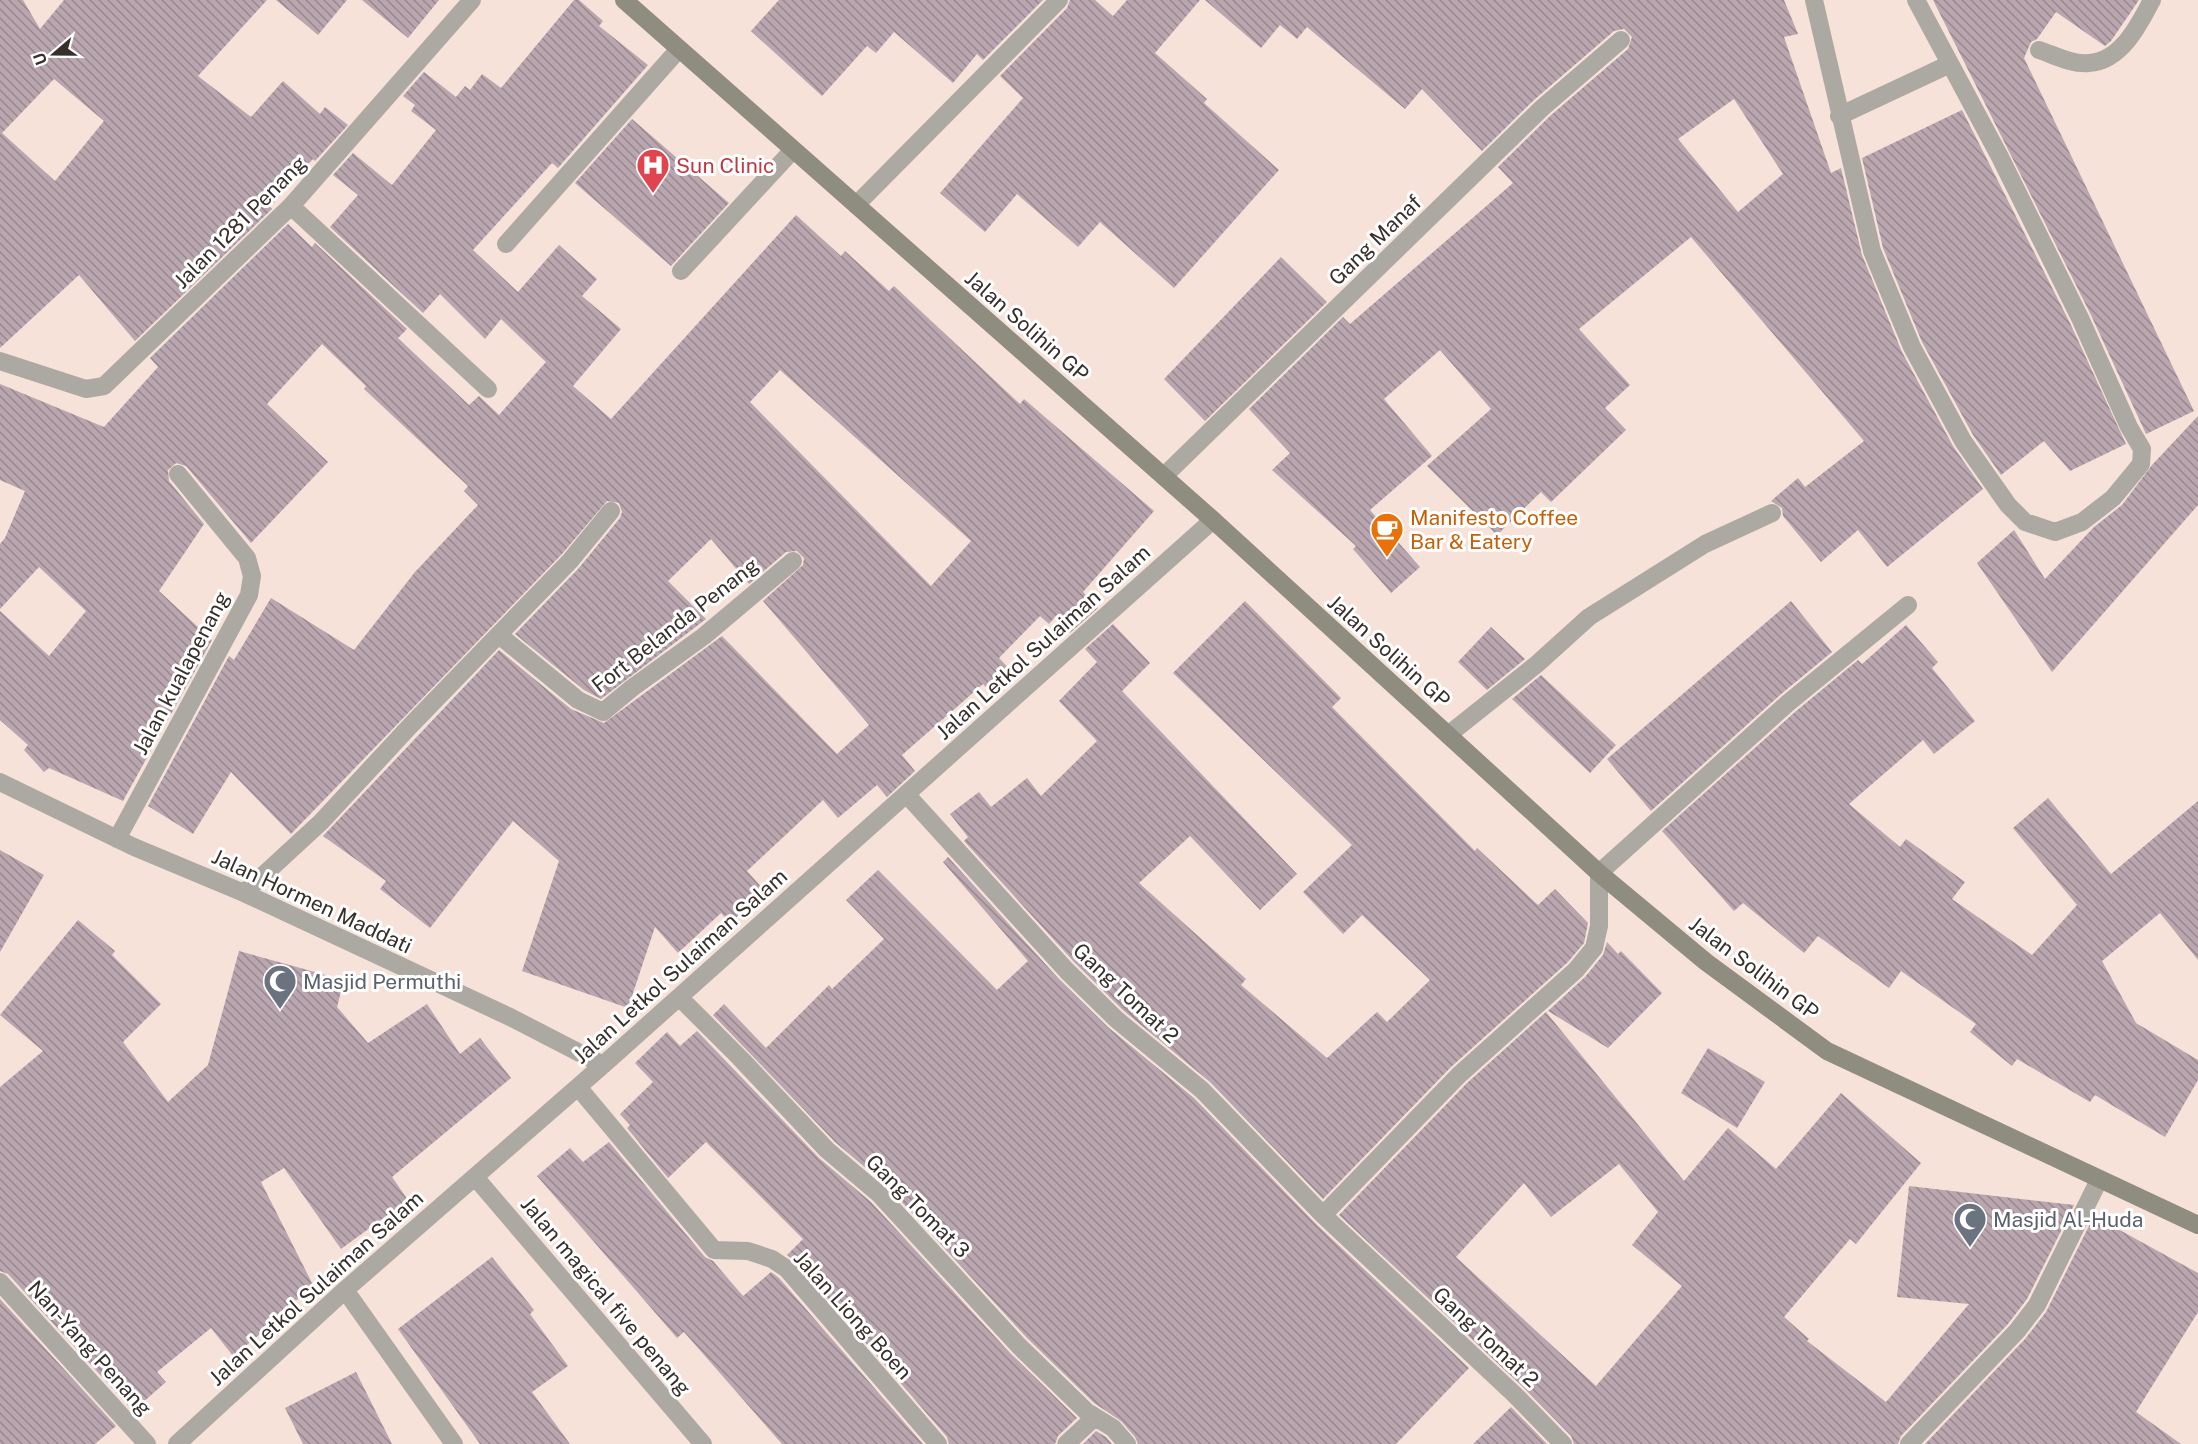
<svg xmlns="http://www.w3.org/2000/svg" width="2198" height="1444" font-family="'Public Sans',sans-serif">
	<defs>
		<pattern id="building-back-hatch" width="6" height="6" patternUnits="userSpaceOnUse" patternTransform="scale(1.5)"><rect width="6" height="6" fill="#b9a6af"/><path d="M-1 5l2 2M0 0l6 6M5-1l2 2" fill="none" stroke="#97888f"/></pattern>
	</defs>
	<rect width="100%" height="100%" fill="#f6e2d8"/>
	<path fill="url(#building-back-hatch)" fill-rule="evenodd" d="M0 0H23L40 29 64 0H267L198 76 251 117 283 81 320 114 325 107 348 125 315 161 313 159 270 207 272 209 135 341 79 275 0 348ZM54 79 104 121 55 181 2 133Z
		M276 0H347L318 35Z
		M362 0H439L408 38Z
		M574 0H579L603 21 599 26 648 65 558 168 552 163 473 250 518 292 559 245 597 279 582 296 621 329 573 386 611 419 796 215 841 256 845 251 889 291 894 286 1020 404 1024 399 1154 511 1083 592 1098 608 1070 633 1055 617 1049 624 1040 616 999 658 1012 672 992 693 983 684 902 755 915 771 887 797 877 785 838 818 823 800 747 871 765 891 730 923 721 913 678 953 655 927 628 1008 522 971 559 861 513 821 430 928 380 889 386 881 323 836 499 650 571 709 604 723 722 636 837 754 869 725 763 601 803 565 804 558 797 551 786 552 749 584 711 539 668 581 706 619 601 699 584 690 515 634 578 569 620 518 622 512 619 503 607 501 562 554 291 834 231 772 193 834 148 806 229 656 234 660 271 598 354 650 415 572 478 505 464 491 468 486 364 389 366 386 322 344 267 404 328 462 251 543 186 466 176 463 168 470 169 481 204 524 159 591 212 640 123 801 49 768 44 772 24 750 28 745 0 720V611L49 656 86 611 39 567 0 609V544L5 538 25 491 0 480V384L104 427 158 367 150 358 288 224 312 247 315 243 407 329 398 338 469 405 479 396 499 415 546 362 501 319 485 339 440 294 423 313 330 227 358 195 333 175 353 153 392 185 436 130 411 111 415 105 403 96 424 72 456 97 465 86 470 90 482 74 501 88ZM780 370 971 541 931 586 750 402Z
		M779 0H1043L983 60 977 54 953 83 894 32 876 53 867 46 822 96 751 31Z
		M1070 0H1095L1113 16 1127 0H1200L1155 53 1207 99 1204 103 1279 170 1174 288 1100 222 1078 247 1017 194 985 232 940 193 1023 98 1000 76 1067 8Z
		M1205 0H1784L1798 34 1784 37 1831 173 1841 168 1862 255 1902 352 1953 446 1983 489 1887 567 1858 530 1821 562 1783 516 1782 508 1771 501 1798 478 1805 487 1864 441 1691 237 1579 329 1630 385 1605 408 1626 430 1551 502 1541 492 1497 535 1427 466 1491 409 1440 350 1384 399 1432 456 1370 510 1420 567 1391 593 1353 549 1356 546 1272 470 1290 453 1249 409 1343 317 1350 324 1513 183 1498 167 1550 116 1628 49 1632 37 1624 29 1614 31 1534 100 1482 151 1422 89 1405 109 1307 27 1297 39 1280 25 1261 48ZM1734 99 1783 174 1738 212 1678 139Z
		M1933 0H2139L2111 41 2105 46 2056 12 2037 39 2031 42 2024 58 2194 411 2146 434 2090 313Z
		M1962 110 2070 323 2126 444 2070 471 2044 441 2001 475 1973 435 1922 342 1883 248 1862 158Z
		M632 119 729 203 671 266 575 183Z
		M1281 257 1327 302 1205 421 1164 379Z
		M2198 416V505L2052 672 1977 563 2014 530 2045 579 2094 527 2122 505 2152 465Z
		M1245 601 1341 698 1332 707 1475 851 1477 848 1538 905 1555 889 1588 923 1584 943 1568 962 1451 1067 1323 1199 1210 1082 1124 1011 1075 963 964 841 968 837 950 814 979 792 991 807 1027 778 1041 796 1097 741 1059 701 1097 662 1085 649 1113 624 1150 663 1122 691 1297 874 1260 910 1190 836 1139 883 1246 979 1241 985 1327 1058 1377 1012 1387 1022 1430 980 1362 915 1343 934 1303 892 1352 845 1173 673Z
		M1791 601 1832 652 1780 695 1651 811 1607 759Z
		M1906 625 1938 662 1932 668 1975 721 1934 754 1923 740 1849 804 1900 847 1906 839 1965 882 1952 899 2032 955 2077 905 2013 828 2048 798 2111 874 2198 801V960L2160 913 2102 961 2136 1023 2198 1060V1080L2165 1137 2095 1095 2090 1102 2017 1059 2012 1066 1970 1032 1976 1024 1901 971 1889 988 1818 936 1804 953 1743 903 1734 911 1662 831 1795 712 1858 660 1862 664Z
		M1491 627 1525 659 1487 690 1458 662Z
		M1541 675 1616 745 1590 773 1512 699Z
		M0 850 44 875 0 952Z
		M948 857 1059 979 1109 1028 1194 1098 1315 1223 1469 1368 1396 1444H1138L1135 1437 1121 1421 1094 1403 1027 1338 887 1186 835 1142 713 1015 724 1004 766 1048 829 985 832 989 884 939 846 900 878 870 997 990 1028 961 943 862Z
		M78 920 115 951 112 955 161 1004 123 1042 168 1102 208 1065 239 951 344 980 337 1007 368 1043 427 1004 460 1054 480 1038 511 1078 392 1177 408 1200 341 1249 284 1168 261 1182 314 1287 282 1311 285 1314 233 1356 211 1328 157 1372 166 1382 133 1411 8 1274 0 1271V1087L43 1051 0 1015Z
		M1607 942 1618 954 1621 951 1662 993 1608 1048 1548 1011 1585 977 1603 955Z
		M1546 1012 1684 1181 1728 1128 1776 1169 1841 1093 1921 1163 1856 1244 1850 1239 1784 1317 1809 1339 1807 1341 1886 1402 1969 1304 1897 1297 1909 1186 2074 1205 2027 1299 2008 1324 1901 1436 1898 1444H1574L1571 1436 1522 1386 1339 1215 1467 1083ZM1619 1164 1658 1212 1632 1245 1682 1286 1596 1386 1456 1257 1524 1183 1551 1217Z
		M697 1031 819 1158 871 1202 1011 1354 1077 1418 1058 1436 1055 1444H949L947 1437 796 1262 787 1255 803 1239 706 1142 668 1178 627 1128 630 1125 620 1114 653 1082 635 1063 667 1032 680 1046Z
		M1708 1048 1765 1082 1737 1128 1681 1093Z
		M609 1142 705 1257 713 1261 743 1296 771 1272 779 1278 923 1444H782L684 1332 677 1338 537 1176 570 1148 583 1162Z
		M2094 1216 2198 1273V1312L2136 1412 2181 1444H1925L2025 1339 2046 1312Z
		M492 1257 534 1310 530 1314 568 1366 532 1392 570 1444H480L398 1329Z
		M0 1299 116 1426 95 1444H0Z
		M356 1372 392 1444H303L285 1408Z
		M1511 1407 1547 1444H1473Z
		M1096 1431 1106 1437 1112 1444H1083Z"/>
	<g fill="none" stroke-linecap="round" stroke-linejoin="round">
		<path stroke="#aca9a2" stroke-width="18" d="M1814 0 1872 251 1912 347 1963 441 2008 505 2025 522 2055 532 2082 522 2113 498 2141 464 2142 449 2129 427 2080 318 2000 157 1916 0
			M1839 116 1950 64
			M856 205 1059 0"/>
		<path stroke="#aca9a2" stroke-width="18" d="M2039 50C2054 55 2073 65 2089 63 2121 61 2139 25 2152 0
			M291 206 488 389
			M506 244 679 49
			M681 271 793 150
			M0 361 86 389 104 386 291 206 472 0
			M1164 476 1542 108 1621 40
			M499 635 578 700 603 712 632 688 704 636 793 561
			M1448 735 1537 664 1589 617 1705 544 1772 513
			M0 782 134 847 244 893 510 1017 603 1065
			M907 795 1067 971 1116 1019 1202 1090 1323 1215 1514 1394 1563 1444
			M117 839 249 595 252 576 247 558 178 474
			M244 893 321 822 410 726 570 561 611 511
			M679 997 740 1058 827 1150 879 1194 1019 1346 1087 1412 1113 1428 1127 1444
			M578 1087 714 1250 748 1251 772 1259 787 1269 938 1444
			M475 1177 703 1444
			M1323 1215 1459 1075 1576 970 1594 948 1599 926V873L1788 703 1908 605
			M0 1282 147 1444
			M345 1290 454 1444
			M177 1444 345 1290 603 1065 1213 520
			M1066 1444 1094 1418
			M1909 1444 2017 1331 2037 1305 2099 1180"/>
		<path stroke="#8f8c80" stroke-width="18" d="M624 0 1213 520 1599 873 1706 962 1827 1051 2198 1225"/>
	</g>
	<defs>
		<symbol id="hospital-pin" viewBox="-11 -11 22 30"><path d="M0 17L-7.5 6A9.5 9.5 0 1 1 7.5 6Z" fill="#e0444e" stroke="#fff"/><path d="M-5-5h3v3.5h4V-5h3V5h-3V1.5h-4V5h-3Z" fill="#fff"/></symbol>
		<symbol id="cafe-pin" viewBox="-11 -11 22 30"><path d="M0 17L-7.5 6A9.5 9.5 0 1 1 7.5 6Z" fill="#e8710a" stroke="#fff"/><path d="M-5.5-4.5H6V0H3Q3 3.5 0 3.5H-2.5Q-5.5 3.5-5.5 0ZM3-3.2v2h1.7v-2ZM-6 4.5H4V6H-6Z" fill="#fff"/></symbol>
		<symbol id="mosque-pin" viewBox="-11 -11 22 30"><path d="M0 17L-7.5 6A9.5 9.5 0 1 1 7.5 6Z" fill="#6b7280" stroke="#fff"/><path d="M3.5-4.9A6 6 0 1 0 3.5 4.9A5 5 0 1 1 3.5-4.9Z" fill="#fff"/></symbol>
	</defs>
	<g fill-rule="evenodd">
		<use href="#hospital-pin" x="634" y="146" width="38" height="52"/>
		<use href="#cafe-pin" x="1368" y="510" width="38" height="52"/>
		<use href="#mosque-pin" x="261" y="962" width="38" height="52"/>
		<use href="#mosque-pin" x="1951" y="1200" width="38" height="52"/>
	</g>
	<g text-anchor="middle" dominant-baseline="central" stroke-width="6" stroke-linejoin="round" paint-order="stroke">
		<g font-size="21" fill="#be3a42" stroke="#fff" text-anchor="start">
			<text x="676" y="165">Sun Clinic</text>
		</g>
		<g font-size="21" fill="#372f2b" stroke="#fff">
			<text transform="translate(240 222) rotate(-45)">Jalan 1281 Penang</text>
			<text transform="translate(1375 240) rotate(-44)">Gang Manaf</text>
			<text transform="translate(1027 326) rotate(41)">Jalan Solihin GP</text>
			<text transform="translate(675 625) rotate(-38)">Fort Belanda Penang</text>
			<text transform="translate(1043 642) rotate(-42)">Jalan Letkol Sulaiman Salam</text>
			<text transform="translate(1389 651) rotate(42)">Jalan Solihin GP</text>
			<text transform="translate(181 673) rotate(-62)">Jalan kualapenang</text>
			<text transform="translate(312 901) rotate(25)">Jalan Hormen Maddati</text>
			<text transform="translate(680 966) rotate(-42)">Jalan Letkol Sulaiman Salam</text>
			<text transform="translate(1754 968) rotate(37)">Jalan Solihin GP</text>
			<text transform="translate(1126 993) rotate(43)">Gang Tomat 2</text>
			<text transform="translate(918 1206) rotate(45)">Gang Tomat 3</text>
			<text transform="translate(316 1288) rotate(-42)">Jalan Letkol Sulaiman Salam</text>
			<text transform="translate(606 1296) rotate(50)">Jalan magical five penang</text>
			<text transform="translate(853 1315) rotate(48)">Jalan Liong Boen</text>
			<text transform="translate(1486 1337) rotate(43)">Gang Tomat 2</text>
			<text transform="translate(90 1348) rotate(48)">Nan-Yang Penang</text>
		</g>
		<g font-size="21" fill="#c56008" stroke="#fff" text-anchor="start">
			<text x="1410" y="517">Manifesto Coffee<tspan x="1410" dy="24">Bar &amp; Eatery</tspan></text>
		</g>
		<g font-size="21" fill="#5b616d" stroke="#fff" text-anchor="start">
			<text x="303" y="981">Masjid Permuthi</text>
			<text x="1993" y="1219">Masjid Al-Huda</text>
		</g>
	</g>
	<g transform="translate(54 54) rotate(250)" stroke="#ffffff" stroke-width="4.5" paint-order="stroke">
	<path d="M0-4.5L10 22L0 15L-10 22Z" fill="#372f2b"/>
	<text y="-9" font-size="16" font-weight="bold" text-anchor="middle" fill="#372f2b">U</text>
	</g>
</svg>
